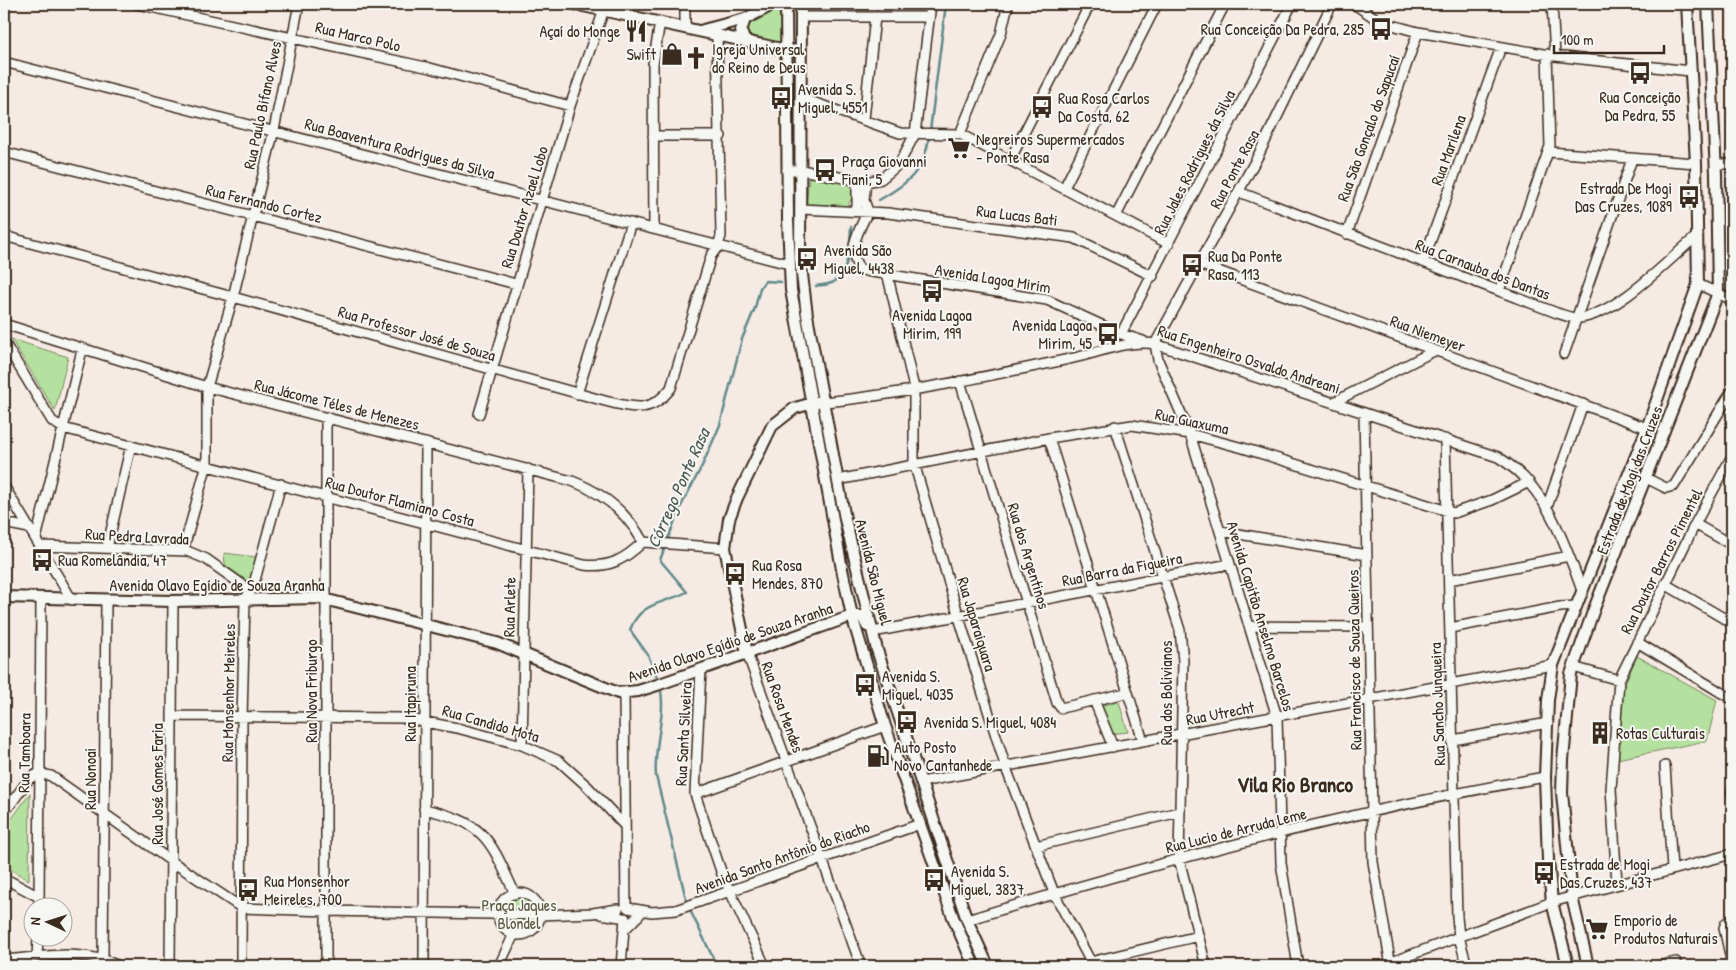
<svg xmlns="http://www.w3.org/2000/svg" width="1736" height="970" font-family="'Patrick Hand',sans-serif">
	<rect width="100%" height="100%" fill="#f6ebe4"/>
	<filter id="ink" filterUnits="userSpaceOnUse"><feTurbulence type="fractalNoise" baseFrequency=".02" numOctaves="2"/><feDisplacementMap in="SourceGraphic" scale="10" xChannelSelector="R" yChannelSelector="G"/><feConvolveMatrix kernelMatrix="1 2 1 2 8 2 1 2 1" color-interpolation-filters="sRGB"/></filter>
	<g filter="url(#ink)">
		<path fill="#b4e19f" stroke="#78865e" d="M779 4H784V47L745 40V23Z
			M809 175 854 184V195L847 206H806Z
			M11 339 68 357 55 411Z
			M224 553 256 557 250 580 247 581 225 565Z
			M1637 656 1717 700 1707 741 1617 759 1622 690Z
			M1119 702 1128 732 1109 734 1097 706Z
			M30 793 29 878V880L4 866V830Z
			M500 914a19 19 0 1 1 38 0a19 19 0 1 1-38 0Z"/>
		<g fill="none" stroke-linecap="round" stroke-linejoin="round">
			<path stroke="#60898a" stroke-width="2.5" d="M930 131 946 4
				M879 200C907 184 925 171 929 137
				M816 286C821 285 831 285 835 281 850 270 850 243 851 227
				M667 542 678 512 702 466 720 425 742 339 755 308 760 288 765 281 781 282
				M658 680 648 655 630 630C640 602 663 604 687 592L660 560 665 547
				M660 686C667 715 653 745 656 776L687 903
				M689 908 717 966"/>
			<defs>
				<path id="minor" d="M137 4 430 68 570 106
					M1354 4 1381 22 1418 32 1555 56 1690 71
					M1552 4 1555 56
					M801 17H928
					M685 28V4
					M4 62 789 264
					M801 98 900 133 960 134 1169 244
					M864 119 875 17
					M960 134 1001 34 1008 4
					M653 136H721
					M4 152 516 284
					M1549 152 1696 163
					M1010 160 1090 4
					M1716 164H1732
					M787 170H801L866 182 881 179 899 164 915 134 931 4
					M857 181V211
					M866 182 864 200 868 211
					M1064 188 1157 4
					M1239 192 1557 313C1564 315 1572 319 1579 318 1618 314 1668 260 1698 235
					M800 209 888 213 1074 238 1153 276
					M868 211C860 229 846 249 859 268L866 271 1047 300 1121 334 1143 341
					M1116 216 1225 4
					M654 229 653 64 660 22
					M1347 234 1418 32
					M4 236 233 297 605 401C634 408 651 414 671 388L711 256 718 246 721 236 717 36
					M1423 262 1501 47
					M1199 264 1647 428
					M888 277 914 388V463L958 614 1006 768 1054 893 1093 966
					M1698 284 1732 300
					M1499 291 1550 146 1547 54
					M4 324 207 387 572 481C603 493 627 512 643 542
					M1121 334 1292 4
					M4 342 52 421 63 428 584 565C609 568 624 560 643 542L725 548
					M1564 354 1632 159
					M960 381 1057 703 1061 708 1126 693
					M577 394 631 223
					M824 402C905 394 989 376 1069 359 1096 354 1128 339 1155 344L1498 457C1547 486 1564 542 1583 593
					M1334 402 1434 351
					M1364 413 1373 862 1391 966
					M479 414 570 106 604 10
					M1115 426 1180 630 1183 661 1179 859 1206 966
					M1049 438 1143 741
					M1445 439 1457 917 1459 937 1467 966
					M1646 478 1666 488 1674 486 1732 391
					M838 480 1049 438 1132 425 1190 434 1243 448 1454 513 1492 500 1529 482
					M4 486 72 600
					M1547 507 1583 404
					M4 523 29 528
					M1695 524 1732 545
					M1220 531 1367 555
					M36 539 82 350
					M40 546 187 551 206 559 251 591
					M107 548 131 445
					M183 551 207 464V387L233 297 274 130 299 4
					M1449 580 1569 556
					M1665 584 1732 623
					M1249 626 1368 627
					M1450 628 1560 607 1577 606
					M873 632 1230 564
					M1637 642 1732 699
					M747 653 861 966
					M1573 667 1619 680
					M701 669 695 794 722 874 765 966
					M624 694 626 906
					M1094 700 1113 747
					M172 716 404 718 457 728 522 745 559 761 587 786 624 825
					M1453 740 1548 723
					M522 745 528 469
					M1665 766 1672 869
					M39 773 51 776 171 861 242 908 326 911 540 915 593 913 618 909
					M921 782 1553 665
					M1732 791V794
					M695 794 885 726
					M424 809C487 823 490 840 515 894
					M4 813 29 779 39 773
					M1036 846 1179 812
					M4 878 39 897
					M1617 884 1611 789 1619 680 1695 524 1732 456
					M498 914a21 21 0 1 1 42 0a21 21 0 1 1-42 0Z
					M39 908 41 600
					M628 908 652 912 676 910 920 824
					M601 914 620 917
					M1732 919 1726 923 1724 928 1732 964
					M967 920C1156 862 1350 811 1545 777
					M625 929 640 914
					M37 957 38 938
					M103 958 106 600
					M4 960C43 957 83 948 119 966
					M1090 962 1198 936
					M170 966 173 601
					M241 966 242 718 245 601 255 580 281 484
					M326 966V417
					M424 966 426 443
					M499 966 514 934
					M621 966 625 918
					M1298 966 1281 863 1277 717 1190 434 1158 360 1155 344 1258 156 1332 4
					M1381 966 1552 902 1732 854
					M1658 966 1676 962"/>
				<path id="major" d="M574 4 786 50 801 51
					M786 4 788 220 791 290 842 569 852 616 885 726 953 917 974 966
					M801 4 800 258 807 315 845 519 877 650 967 920 988 966
					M745 19 741 31 745 42
					M703 30 745 19 774 4
					M4 597 173 601 320 598 497 643 618 693 638 691 657 685 852 616H862L867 626
					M747 653 725 548 729 519 737 498 772 426 795 408 817 402
					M1568 966 1552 902 1548 860 1545 777 1548 700 1553 665 1647 428 1698 284 1696 163 1687 4
					M1588 966 1572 897 1562 793 1563 760 1571 674 1594 609 1718 293 1716 174 1708 4"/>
			</defs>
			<use href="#minor" stroke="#3b2a1e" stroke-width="12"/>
			<use href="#major" stroke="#3b2a1e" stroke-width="14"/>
			<use href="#minor" stroke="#f6f6f2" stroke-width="9"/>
			<use href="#major" stroke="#f6f6f2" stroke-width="10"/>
		</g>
	</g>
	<defs>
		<symbol id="bus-bare" viewBox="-9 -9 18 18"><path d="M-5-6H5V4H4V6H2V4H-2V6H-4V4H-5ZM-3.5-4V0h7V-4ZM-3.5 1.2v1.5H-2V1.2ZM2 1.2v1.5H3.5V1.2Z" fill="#3b2a1e" stroke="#f6f6f2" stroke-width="2.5" paint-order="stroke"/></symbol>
		<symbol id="restaurant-bare" viewBox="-9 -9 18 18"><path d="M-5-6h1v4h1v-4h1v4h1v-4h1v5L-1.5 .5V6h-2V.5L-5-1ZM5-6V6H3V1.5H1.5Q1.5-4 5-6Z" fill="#3b2a1e" stroke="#f6f6f2" stroke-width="2.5" paint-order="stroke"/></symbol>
		<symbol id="shop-bare" viewBox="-9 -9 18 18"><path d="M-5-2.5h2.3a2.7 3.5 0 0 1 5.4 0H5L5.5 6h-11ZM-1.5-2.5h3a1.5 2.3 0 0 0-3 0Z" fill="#3b2a1e" stroke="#f6f6f2" stroke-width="2.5" paint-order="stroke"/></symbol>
		<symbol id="church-bare" viewBox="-9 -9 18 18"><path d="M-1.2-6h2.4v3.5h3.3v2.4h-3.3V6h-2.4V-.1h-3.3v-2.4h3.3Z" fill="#3b2a1e" stroke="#f6f6f2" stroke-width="2.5" paint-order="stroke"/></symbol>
		<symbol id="supermarket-bare" viewBox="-9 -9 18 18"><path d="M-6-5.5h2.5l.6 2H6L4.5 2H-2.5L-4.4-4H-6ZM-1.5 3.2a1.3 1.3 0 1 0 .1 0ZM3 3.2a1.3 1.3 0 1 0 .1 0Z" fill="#3b2a1e" stroke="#f6f6f2" stroke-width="2.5" paint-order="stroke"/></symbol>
		<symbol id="building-bare" viewBox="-9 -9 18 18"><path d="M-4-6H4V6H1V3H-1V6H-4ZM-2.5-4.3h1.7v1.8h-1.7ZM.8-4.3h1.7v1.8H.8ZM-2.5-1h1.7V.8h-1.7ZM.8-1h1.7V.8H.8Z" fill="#3b2a1e" stroke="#f6f6f2" stroke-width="2.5" paint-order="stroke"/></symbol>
		<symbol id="fuel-bare" viewBox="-9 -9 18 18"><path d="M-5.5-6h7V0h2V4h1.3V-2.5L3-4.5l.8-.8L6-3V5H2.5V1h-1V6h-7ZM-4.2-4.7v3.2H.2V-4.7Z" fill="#3b2a1e" stroke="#f6f6f2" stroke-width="2.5" paint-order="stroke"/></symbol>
	</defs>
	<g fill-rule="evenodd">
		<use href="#bus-bare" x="1365" y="13" width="32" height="32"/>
		<use href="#restaurant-bare" x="620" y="15" width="32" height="32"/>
		<use href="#shop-bare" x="656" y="38" width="32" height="32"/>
		<use href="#church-bare" x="680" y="42" width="32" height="32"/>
		<use href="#bus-bare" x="1624" y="57" width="32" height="32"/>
		<use href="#bus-bare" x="765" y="82" width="32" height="32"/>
		<use href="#bus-bare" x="1026" y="91" width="32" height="32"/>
		<use href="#supermarket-bare" x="943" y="132" width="32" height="32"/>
		<use href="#bus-bare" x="809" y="154" width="32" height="32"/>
		<use href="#bus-bare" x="1673" y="181" width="32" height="32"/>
		<use href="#bus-bare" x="791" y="243" width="32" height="32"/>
		<use href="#bus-bare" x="1176" y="249" width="32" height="32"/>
		<use href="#bus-bare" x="916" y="275" width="32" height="32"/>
		<use href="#bus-bare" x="1092" y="318" width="32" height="32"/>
		<use href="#bus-bare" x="26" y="544" width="32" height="32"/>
		<use href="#bus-bare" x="719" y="558" width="32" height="32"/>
		<use href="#bus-bare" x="849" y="669" width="32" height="32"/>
		<use href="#bus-bare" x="891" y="706" width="32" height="32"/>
		<use href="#building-bare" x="1584" y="717" width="32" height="32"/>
		<use href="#fuel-bare" x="862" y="740" width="32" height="32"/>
		<use href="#bus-bare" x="1528" y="857" width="32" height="32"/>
		<use href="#bus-bare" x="918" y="864" width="32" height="32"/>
		<use href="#bus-bare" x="232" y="874" width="32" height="32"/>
		<use href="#supermarket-bare" x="1581" y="913" width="32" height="32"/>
	</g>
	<g text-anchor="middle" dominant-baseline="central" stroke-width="4" stroke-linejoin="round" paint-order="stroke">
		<g font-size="16" fill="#3b2a1e" stroke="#f6f6f2" text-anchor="start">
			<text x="1364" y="29" text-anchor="end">Rua Conceição Da Pedra, 285</text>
			<text x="620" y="31" text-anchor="end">Açaí do Monge</text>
			<text x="712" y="49">Igreja Universal<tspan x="712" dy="18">do Reino de Deus</tspan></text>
			<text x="656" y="54" text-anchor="end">Swift</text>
			<text x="798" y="89">Avenida S.<tspan x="798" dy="18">Miguel, 4551</tspan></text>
			<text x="1640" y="97" text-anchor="middle">Rua Conceição<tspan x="1640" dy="18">Da Pedra, 55</tspan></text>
			<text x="1058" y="98">Rua Rosa Carlos<tspan x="1058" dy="18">Da Costa, 62</tspan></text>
			<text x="976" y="139">Negreiros Supermercados<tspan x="976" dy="18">- Ponte Rasa</tspan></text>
			<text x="842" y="161">Praça Giovanni<tspan x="842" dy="18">Fiani, 5</tspan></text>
			<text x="1672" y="188" text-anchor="end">Estrada De Mogi<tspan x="1672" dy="18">Das Cruzes, 1089</tspan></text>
			<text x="824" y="250">Avenida São<tspan x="824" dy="18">Miguel, 4438</tspan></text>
			<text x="1208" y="256">Rua Da Ponte<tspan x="1208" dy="18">Rasa, 113</tspan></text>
			<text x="932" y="315" text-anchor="middle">Avenida Lagoa<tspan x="932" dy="18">Mirim, 199</tspan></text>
			<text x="1092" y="325" text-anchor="end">Avenida Lagoa<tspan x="1092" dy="18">Mirim, 45</tspan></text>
			<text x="58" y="560">Rua Romelândia, 47</text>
			<text x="752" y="565">Rua Rosa<tspan x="752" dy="18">Mendes, 870</tspan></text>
			<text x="882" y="676">Avenida S.<tspan x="882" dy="18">Miguel, 4035</tspan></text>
			<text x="924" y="722">Avenida S. Miguel, 4084</text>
			<text x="1616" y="733">Rotas Culturais</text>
			<text x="894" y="747">Auto Posto<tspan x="894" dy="18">Novo Cantanhede</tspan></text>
			<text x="1560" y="864">Estrada de Mogi<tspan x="1560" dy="18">Das Cruzes, 437</tspan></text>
			<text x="951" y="871">Avenida S.<tspan x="951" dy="18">Miguel, 3837</tspan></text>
			<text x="264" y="881">Rua Monsenhor<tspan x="264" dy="18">Meireles, 700</tspan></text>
			<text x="1614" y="920">Emporio de<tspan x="1614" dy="18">Produtos Naturais</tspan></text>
		</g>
		<g font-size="16" fill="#3b2a1e" stroke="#f6f6f2">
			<text transform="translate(358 36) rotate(13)">Rua Marco Polo</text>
			<text transform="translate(262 105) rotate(-78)">Rua Paulo Bifano Alves</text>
			<text transform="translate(1368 128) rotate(-70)">Rua São Gonçalo do Sapucaí</text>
			<text transform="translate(400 148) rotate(15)">Rua Boaventura Rodrigues da Silva</text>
			<text transform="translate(1448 150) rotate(-70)">Rua Marilena</text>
			<text transform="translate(1194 162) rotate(-63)">Rua Jales Rodrigues da Silva</text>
			<text transform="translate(1234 169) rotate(-62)">Rua Ponte Rasa</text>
			<text transform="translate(264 203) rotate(14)">Rua Fernando Cortez</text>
			<text transform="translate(524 207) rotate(-73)">Rua Doutor Azael Lobo</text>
			<text transform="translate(1017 215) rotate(7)">Rua Lucas Bati</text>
			<text transform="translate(1483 269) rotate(21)">Rua Carnauba dos Dantas</text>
			<text transform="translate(993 278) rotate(9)">Avenida Lagoa Mirim</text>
			<text transform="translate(417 333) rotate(16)">Rua Professor José de Souza</text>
			<text transform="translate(1428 333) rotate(20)">Rua Niemeyer</text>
			<text transform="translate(1249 359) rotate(18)">Rua Engenheiro Osvaldo Andreani</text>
			<text transform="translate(337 404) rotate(14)">Rua Jácome Téles de Menezes</text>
			<text transform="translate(1192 421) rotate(12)">Rua Guaxuma</text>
			<text transform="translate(1629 480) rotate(-69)">Estrada de Mogi das Cruzes</text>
			<text transform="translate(400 501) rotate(15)">Rua Doutor Flamiano Costa</text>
			<text transform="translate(137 536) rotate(3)">Rua Pedra Lavrada</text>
			<text transform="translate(1029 556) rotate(73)">Rua dos Argentinos</text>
			<text transform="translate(1661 561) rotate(-63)">Rua Doutor Barros Pimentel</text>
			<text transform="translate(1122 569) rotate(-11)">Rua Barra da Figueira</text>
			<text transform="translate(874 572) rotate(76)">Avenida São Miguel</text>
			<text x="217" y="585">Avenida Olavo Egídio de Souza Aranha</text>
			<text transform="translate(509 607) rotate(-89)">Rua Arlete</text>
			<text transform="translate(1261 616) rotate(73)">Avenida Capitão Anselmo Barcelos</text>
			<text transform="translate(977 624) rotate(73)">Rua Japaraiquara</text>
			<text transform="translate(730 642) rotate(-19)">Avenida Olavo Egídio de Souza Aranha</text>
			<text transform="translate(1354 660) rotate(-91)">Rua Francisco de Souza Queiros</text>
			<text transform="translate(311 691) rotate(-90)">Rua Nova Friburgo</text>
			<text transform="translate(228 693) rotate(-89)">Rua Monsenhor Meireles</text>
			<text transform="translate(1166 693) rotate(-90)">Rua dos Bolivianos</text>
			<text transform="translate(410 704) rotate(-90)">Rua Itapiruna</text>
			<text transform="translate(1437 704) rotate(-92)">Rua Sancho Junqueira</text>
			<text transform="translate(783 707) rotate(70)">Rua Rosa Mendes</text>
			<text transform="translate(1220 713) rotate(-11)">Rua Utrecht</text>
			<text transform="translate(491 723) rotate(16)">Rua Candido Mota</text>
			<text transform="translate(683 734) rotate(-87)">Rua Santa Silveira</text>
			<text transform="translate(24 753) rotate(-89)">Rua Tamboara</text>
			<text transform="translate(90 779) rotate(-90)">Rua Nonoai</text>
			<text transform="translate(157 784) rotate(-90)">Rua José Gomes Faria</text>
			<text transform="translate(1236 830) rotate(-14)">Rua Lucio de Arruda Leme</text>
			<text transform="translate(782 857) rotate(-20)">Avenida Santo Antônio do Riacho</text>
		</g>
		<g font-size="16" fill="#59583e" stroke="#f6f6f2">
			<text x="519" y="905">Praça Jaques<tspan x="519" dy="18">Blondel</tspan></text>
		</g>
		<g font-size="18" font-style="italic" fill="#4d5a54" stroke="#f6f6f2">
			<text transform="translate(678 488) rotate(-66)">Córrego Ponte Rasa</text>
		</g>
		<g font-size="21" font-weight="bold" fill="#3b2a1e" stroke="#f6f6f2">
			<text x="1295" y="784">Vila Rio Branco</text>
		</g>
	</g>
	<rect width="1736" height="970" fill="none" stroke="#f6f6f2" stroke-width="20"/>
	<rect x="10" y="10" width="1716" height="950" fill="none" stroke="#3b2a1e" stroke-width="2" filter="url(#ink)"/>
	<g transform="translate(48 922) rotate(274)"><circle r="24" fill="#f6f6f2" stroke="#aba49d"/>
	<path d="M0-4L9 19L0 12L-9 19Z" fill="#3b2a1e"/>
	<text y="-8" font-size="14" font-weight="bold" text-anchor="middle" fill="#3b2a1e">N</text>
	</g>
	<path d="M1554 45v8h110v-8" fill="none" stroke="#3b2a1e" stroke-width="2.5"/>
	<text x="1561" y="45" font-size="15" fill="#3b2a1e" stroke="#f6f6f2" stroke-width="4" paint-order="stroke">100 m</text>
</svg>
